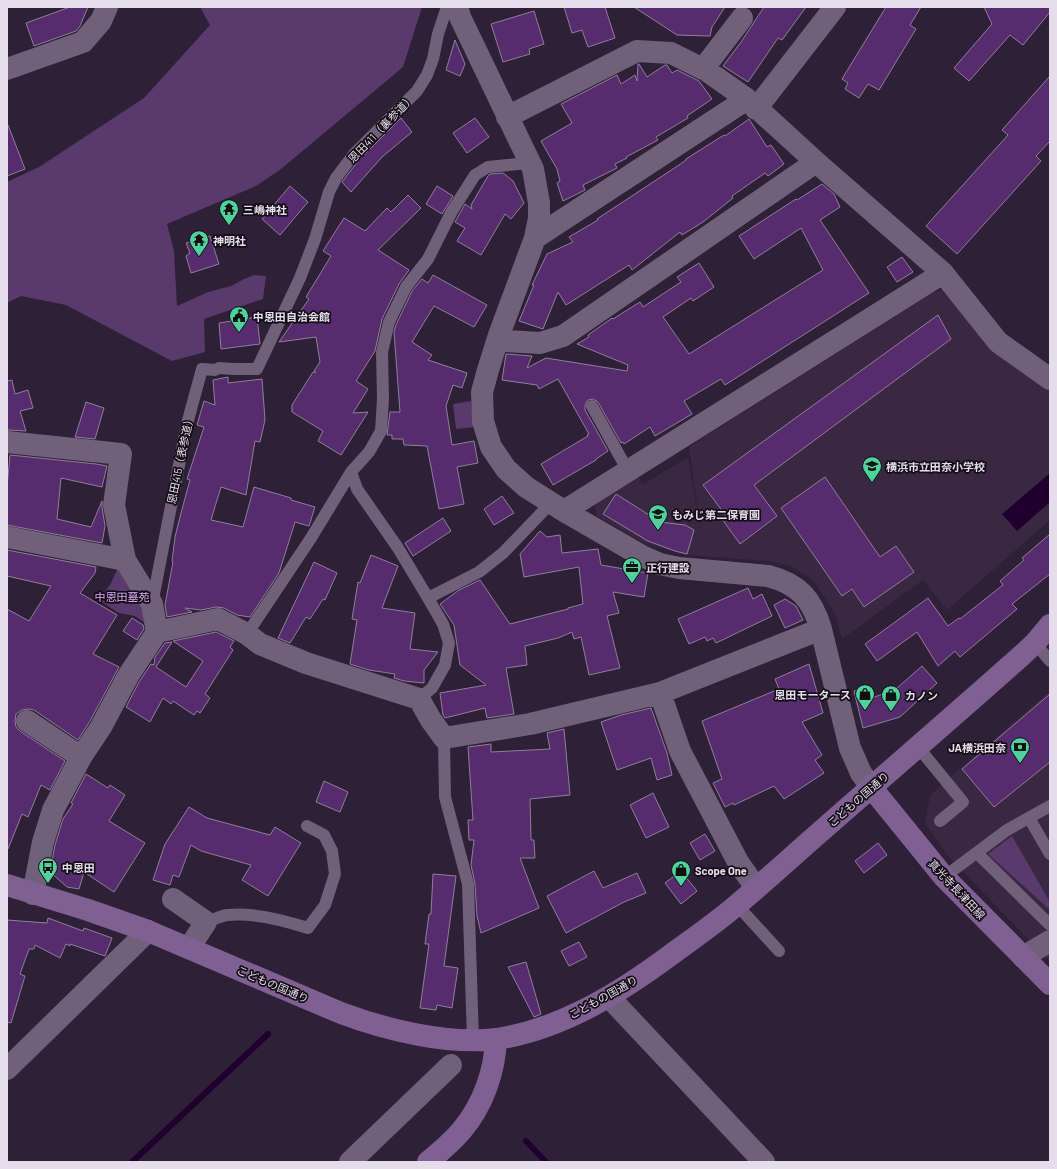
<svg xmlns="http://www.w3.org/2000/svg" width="1057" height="1169" font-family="Barlow,'Noto Sans JP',sans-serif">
	<rect width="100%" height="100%" fill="#2e2036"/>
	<path fill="#3a2843" d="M944 290 991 349 1050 391V520L947 610 923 580 842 639 835 614 814 581 791 566 769 561 687 555 646 544 597 516 594 505 638 475 642 485 688 457 701 533 689 447 932 293Z
		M1050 691V962L946 854 925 823 930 795Z"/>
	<path fill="#5a396c" d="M200 7H422L403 67 281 169 256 186 167 224 174 251 177 306 208 292 231 286 244 279 254 275 266 276 263 299 204 319 205 352 172 361 66 305 21 296 7 303V182L39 167 144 98 210 25Z
		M471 401 474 427 456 429 453 404Z
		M121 561 134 586 148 625 135 616 119 613 99 600 111 583Z
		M1012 836 1050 902V910L988 854Z"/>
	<path fill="#20002f" d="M1050 473V502L1017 531 1002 514Z"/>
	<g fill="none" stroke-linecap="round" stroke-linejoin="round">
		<path stroke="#20002f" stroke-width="6" d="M526 1141 546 1162
			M132 1162 268 1034"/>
	</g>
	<path fill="#572c6e" stroke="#8f7f99" d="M70 7H88L80 26 76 31 34 46 26 23Z
		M564 7H605L615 38 588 47 582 30 572 33Z
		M634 7H725L712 27 710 36 677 35Z
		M764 7H806L782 40 778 38 748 82 723 66 741 42Z
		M886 7H921L910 25 916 29 879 90 868 84 859 98 845 89 848 83 842 79Z
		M984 7H1050V12L1023 45 1010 35 969 81 954 68 992 24Z
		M534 11 544 44 529 49 530 54 503 62 491 24Z
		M455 40 465 64 460 76 446 70Z
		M638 64H639L647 77 665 65H667L672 73 677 70 699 81 712 99 687 116 688 118 656 137 658 140 626 157 627 158 615 164 617 168 583 185 585 190 563 201 557 183 560 181 557 169 541 141 572 123 561 104 617 75 621 84 635 75 637 81Z
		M1050 76V141L1036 156 1041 161 957 254 926 226 1008 135 1002 130Z
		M401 118 412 132 382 157 351 192 342 182 358 161Z
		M475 118 489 137 467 153 453 133Z
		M749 119 767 147 771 145 784 164 768 176 765 173 732 196 733 198 703 222 682 235 680 232 632 270 629 265 566 305 558 292 543 329 519 321 534 285H532L547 254 573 242 569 237 598 220 597 219 679 165 686 160V159L724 135 725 136Z
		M8 125 25 169 7 176V126Z
		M503 173 513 181 524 203 511 219 505 214 481 255 457 241 465 228 455 222 465 204 472 209 471 205 488 176 490 174Z
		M822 184 834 194 840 207 820 220 869 293 725 385 721 379 684 401 692 414 655 436 650 427 624 444 623 442 621 443 598 402 593 399 588 400 585 405V410L608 451 596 459V460L553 485 541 464 588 436 587 435 589 434 558 379 539 389 537 385 502 380 506 354 532 356 527 368 546 358 627 371 628 365 577 344 589 337 588 335 612 318 613 319 640 302 643 307 681 282 677 277 699 263 714 287 693 301 691 298 663 317 689 354 823 270 801 228 754 259 739 236 796 199 797 200Z
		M290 186 308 202 280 235 262 219Z
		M437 186 453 196 442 214 426 204Z
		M408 195 421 208 378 250 409 270 399 284 382 319 375 351 356 381 368 389 353 413 368 412 341 455 318 441 323 431 292 412V405L313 372H316L314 371 320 362 316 337 279 342 309 299 306 297 331 256 323 251 344 218 365 231 387 208 391 212Z
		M210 236 219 264 191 273 186 256 190 253 186 243Z
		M902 257 913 272 897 282 887 267Z
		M433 275 487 305 474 327 434 306 412 342 432 355 428 360 467 373 462 388 453 385 446 406 452 445 474 441 478 463 457 467 464 504 439 509 427 446 404 445 403 439H392V435H387L390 412H400L394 332 396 325 412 291 422 279 428 283Z
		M938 315 951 339 754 485 777 516 740 544 722 519 726 516 703 485Z
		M257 317 260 344 221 349 219 323Z
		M228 377V383L262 379 265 420 260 442 255 441 246 495 221 487 211 520 243 527 254 487 291 498V500L315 507 309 526 295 522 279 573 250 617 237 615 224 608 216 607 201 610 185 608 192 612 167 617 165 605 173 562 172 561 175 537 181 513 190 480 187 479 204 427 197 425 204 401 215 405 213 380Z
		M12 380 15 394 28 390 33 408 20 411 26 431 8 430 7 426V381Z
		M86 402 104 408 95 439 75 437Z
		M10 455 96 464 107 466 102 487 61 478 57 519 91 527 102 501V507L105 526 102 543 7 525V487Z
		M825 477 880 557 896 546 914 572 864 607 852 589 842 596 781 508Z
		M616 494 660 522 685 525 694 530 687 554 675 551 648 541 603 514Z
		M502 496 514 513 494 525 484 509Z
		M443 518 451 531 413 556 405 543Z
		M540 531 547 537 560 535 562 553 598 549 601 565 648 573 644 597 613 592 619 613 607 616 620 668 589 675 581 637 574 639 572 632 558 638 525 646 527 665 506 668 514 714 487 718 485 708 445 718 443 715 440 693 486 685 460 665 454 625 440 604 459 590 480 580 510 624 568 609V608L583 604 579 567 524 577 520 554Z
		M1050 534V574L1012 604 1017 609 960 657 955 651 938 666 917 632 877 661 865 644 928 598 948 626 959 618 960 619 1003 585 1000 581 1024 560 1022 558Z
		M7 550 96 567 95 573 80 593 117 615 93 654 119 667 90 721 78 740 34 710 28 709 22 710 16 714 15 721 16 727 20 731 65 761 50 790 41 785 28 817 22 814 8 849H7V609L29 621 51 586 7 576Z
		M371 555 398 566 382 608 415 613 410 649 438 652 424 670V683L404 681 394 678 395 674 369 670 350 664 357 620 352 619 358 582 360 583Z
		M314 562 337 573 325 600 323 599 310 619 306 617 290 643 278 638Z
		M748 588 753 599 762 594 772 616 716 643 713 638 707 641 705 637 689 644 678 619Z
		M785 599 796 606 803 620 785 628 774 605Z
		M132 618 143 625 144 629 137 640 123 631Z
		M216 632 234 641 230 647 233 650 205 694 210 698 200 713 197 711 194 715 173 701 171 704 163 698 150 722 126 707 139 682 151 664 154 665 155 657 165 643 172 642 156 667 186 687 203 661 173 641Z
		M809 664 823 713 802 722 822 755 815 760 824 773 784 799 774 786 734 805 733 803 725 807 713 783 722 779 702 721 779 689 775 679Z
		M922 666 937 683 900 717 863 728 854 691 870 687 872 698 896 689Z
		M1050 694V762L994 807 962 769Z
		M651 708 667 753 672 775 657 780 651 758 617 770 601 722 621 715Z
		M564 729 570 795 530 799 531 840H534L535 858H520L539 908 481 933 477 916 475 884 471 865 474 840H469L468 820H473L468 747 491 744V752L550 749 547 733Z
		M86 774 108 788 110 785 125 795 109 821 145 843 114 892 84 872 79 889 67 887 50 872 55 845 63 819 73 804 71 803Z
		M324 781 348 792 340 812 316 802Z
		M653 793 669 827 646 838 630 805Z
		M189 807 207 818 270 835 275 827 301 843 268 896 242 880 251 865 201 851 191 845 179 877 173 875 170 885 153 880 165 844Z
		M705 834 715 851 700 860 690 843Z
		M878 843 887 855 864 873 855 861Z
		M594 871 603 888 637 873 646 893 624 902 566 933 547 896Z
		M681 871 697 891 681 904 665 883Z
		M433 874 456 876 444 966 458 968 452 1008 437 1005 436 1010 420 1008 429 944H425L429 914H431Z
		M48 918 83 931 84 928 112 938 105 956 70 944V946L66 944 60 958 35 945 34 949H29L20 974 25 976 11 1023 7 1022V920L47 923Z
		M579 942 587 957 569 966 561 951Z
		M526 962 541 1014 534 1017 508 967Z"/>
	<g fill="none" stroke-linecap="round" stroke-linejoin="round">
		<path stroke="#706079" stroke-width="12" d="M592 406 628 471
			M351 472 357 489 398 548 428 598 443 624 449 643 445 665 432 688 419 699
			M428 598 479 572 503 553 551 503
			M152 604 187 424 202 369 215 370 219 368 234 369H257L300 278 315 239 329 192 336 178 354 154 417 91 427 75 433 59 438 34 447 7
			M247 634 311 538 351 472 369 452 381 431 383 399 382 352 389 322 406 287 428 259 452 211 475 175 488 167 529 163
			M1035 643 1050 661
			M444 738 445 797 468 884 473 1040
			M918 747 963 802 940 821
			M1029 818 1050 854
			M977 853 1050 925
			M944 877 1007 830 1050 806
			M737 905 779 951
			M206 922C213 920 220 916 227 915 253 912 283 920 308 928L325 905 335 874 332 851 324 835 307 826"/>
		<path stroke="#706079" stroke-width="22" d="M457 7 460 17 533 169 539 203V218L535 238 499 335 488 370 482 392 483 421 491 447 506 469 526 487 564 511 642 556 660 564 679 568 768 576C799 584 812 599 821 629L850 748 861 773 871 787
			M7 69 83 42 101 21 107 7
			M703 69 742 18
			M756 109 835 7
			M507 117 637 51 671 53 707 71 747 99 816 162 943 273 998 342 1050 379
			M535 238 747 99
			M499 335 506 341 540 343 563 336 816 162
			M7 442 121 454 114 505 125 560 152 604 157 632 128 676 101 727 81 757 53 810 43 842 33 894
			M564 511 943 273
			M7 537 125 560
			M157 632 218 619 247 634 260 644 306 663 419 699 431 720 444 738 530 724 660 693 821 629
			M660 693 680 751 738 862 756 888
			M27 721 81 757
			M173 899 206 922 189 948
			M1023 957 1050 941
			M609 997 764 1162
			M7 1069 148 931
			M350 1162 451 1065"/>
		<path stroke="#806092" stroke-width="22" d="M871 787 944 877 1050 984
			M7 885 88 910 148 931 341 1013C386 1030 448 1045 497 1039 562 1029 621 992 672 954 694 938 717 922 738 904 768 879 797 852 827 826 892 769 957 713 1021 656L1035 643 1050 625
			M428 1162C440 1152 452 1142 462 1130 483 1105 495 1071 496 1039"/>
	</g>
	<defs>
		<symbol id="temple-pin" viewBox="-11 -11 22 30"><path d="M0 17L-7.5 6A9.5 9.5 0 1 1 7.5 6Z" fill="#4ad49c" stroke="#130d16"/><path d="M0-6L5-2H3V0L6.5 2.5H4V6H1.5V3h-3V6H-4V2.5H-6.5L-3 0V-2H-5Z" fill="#111"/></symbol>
		<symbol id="civic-pin" viewBox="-11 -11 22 30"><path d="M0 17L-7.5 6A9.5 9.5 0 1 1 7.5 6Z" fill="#4ad49c" stroke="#130d16"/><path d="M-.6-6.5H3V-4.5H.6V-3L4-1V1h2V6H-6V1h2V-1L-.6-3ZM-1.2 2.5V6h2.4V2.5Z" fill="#111"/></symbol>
		<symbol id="school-pin" viewBox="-11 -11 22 30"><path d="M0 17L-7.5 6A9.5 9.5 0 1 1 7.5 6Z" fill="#4ad49c" stroke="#130d16"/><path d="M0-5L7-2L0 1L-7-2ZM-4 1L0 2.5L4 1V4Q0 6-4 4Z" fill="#111"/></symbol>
		<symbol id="office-pin" viewBox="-11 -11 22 30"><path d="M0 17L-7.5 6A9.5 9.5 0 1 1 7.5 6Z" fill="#4ad49c" stroke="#130d16"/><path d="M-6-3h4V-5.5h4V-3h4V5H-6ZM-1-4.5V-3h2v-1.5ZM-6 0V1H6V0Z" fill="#111"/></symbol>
		<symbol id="shop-pin" viewBox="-11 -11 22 30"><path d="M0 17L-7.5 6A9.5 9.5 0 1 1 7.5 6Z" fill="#4ad49c" stroke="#130d16"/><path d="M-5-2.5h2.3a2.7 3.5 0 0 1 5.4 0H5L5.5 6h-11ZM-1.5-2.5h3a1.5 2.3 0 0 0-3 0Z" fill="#111"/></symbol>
		<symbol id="bank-pin" viewBox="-11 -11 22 30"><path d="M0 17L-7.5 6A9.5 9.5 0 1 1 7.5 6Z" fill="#4ad49c" stroke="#130d16"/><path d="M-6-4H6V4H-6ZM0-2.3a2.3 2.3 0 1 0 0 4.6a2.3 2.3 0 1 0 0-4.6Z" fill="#111"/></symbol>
		<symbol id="bus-pin" viewBox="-11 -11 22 30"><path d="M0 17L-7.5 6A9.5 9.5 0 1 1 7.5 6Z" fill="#4ad49c" stroke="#130d16"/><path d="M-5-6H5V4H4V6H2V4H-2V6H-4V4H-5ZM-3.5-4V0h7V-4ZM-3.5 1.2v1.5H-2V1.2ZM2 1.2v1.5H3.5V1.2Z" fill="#111"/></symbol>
	</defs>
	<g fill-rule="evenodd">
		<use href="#temple-pin" x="218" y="198" width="22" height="30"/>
		<use href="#temple-pin" x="188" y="229" width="22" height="30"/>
		<use href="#civic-pin" x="228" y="305" width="22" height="30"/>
		<use href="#school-pin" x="861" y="455" width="22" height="30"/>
		<use href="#school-pin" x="647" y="503" width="22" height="30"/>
		<use href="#office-pin" x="621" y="556" width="22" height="30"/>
		<use href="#shop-pin" x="854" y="683" width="22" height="30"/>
		<use href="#shop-pin" x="880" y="684" width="22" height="30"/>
		<use href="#bank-pin" x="1009" y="736" width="22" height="30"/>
		<use href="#bus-pin" x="37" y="856" width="22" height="30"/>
		<use href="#shop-pin" x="670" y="859" width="22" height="30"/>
	</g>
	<g text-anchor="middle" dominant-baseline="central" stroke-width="3.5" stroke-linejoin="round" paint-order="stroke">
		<g font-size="11" fill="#e6ddec" stroke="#130d16">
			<text transform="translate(381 128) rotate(-46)">恩田411（裏参道）</text>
			<text transform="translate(180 459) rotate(-78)">恩田415（表参道）</text>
			<text transform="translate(858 799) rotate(-41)">こどもの国通り</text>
			<text transform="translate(957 889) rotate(47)">真光寺長津田線</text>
			<text transform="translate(273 984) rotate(23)">こどもの国通り</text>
			<text transform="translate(603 997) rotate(-29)">こどもの国通り</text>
		</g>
		<g font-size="11" font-weight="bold" fill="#e6ddec" stroke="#130d16" text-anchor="start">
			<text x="243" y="209">三嶋神社</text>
			<text x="213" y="240">神明社</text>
			<text x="253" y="316">中恩田自治会館</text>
			<text x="886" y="466">横浜市立田奈小学校</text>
			<text x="672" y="514">もみじ第二保育園</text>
			<text x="646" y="567">正行建設</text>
			<text x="851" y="694" text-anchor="end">恩田モータース</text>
			<text x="905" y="695">カノン</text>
			<text x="1006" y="747" text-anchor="end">JA横浜田奈</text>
			<text x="62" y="867">中恩田</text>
			<text x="695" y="870">Scope One</text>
		</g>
		<g font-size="11" fill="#ddacf9" stroke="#130d16">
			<text x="122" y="596">中恩田墓苑</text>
		</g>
	</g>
	<rect width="1057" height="1169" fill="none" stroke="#e6ddec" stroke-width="16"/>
</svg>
